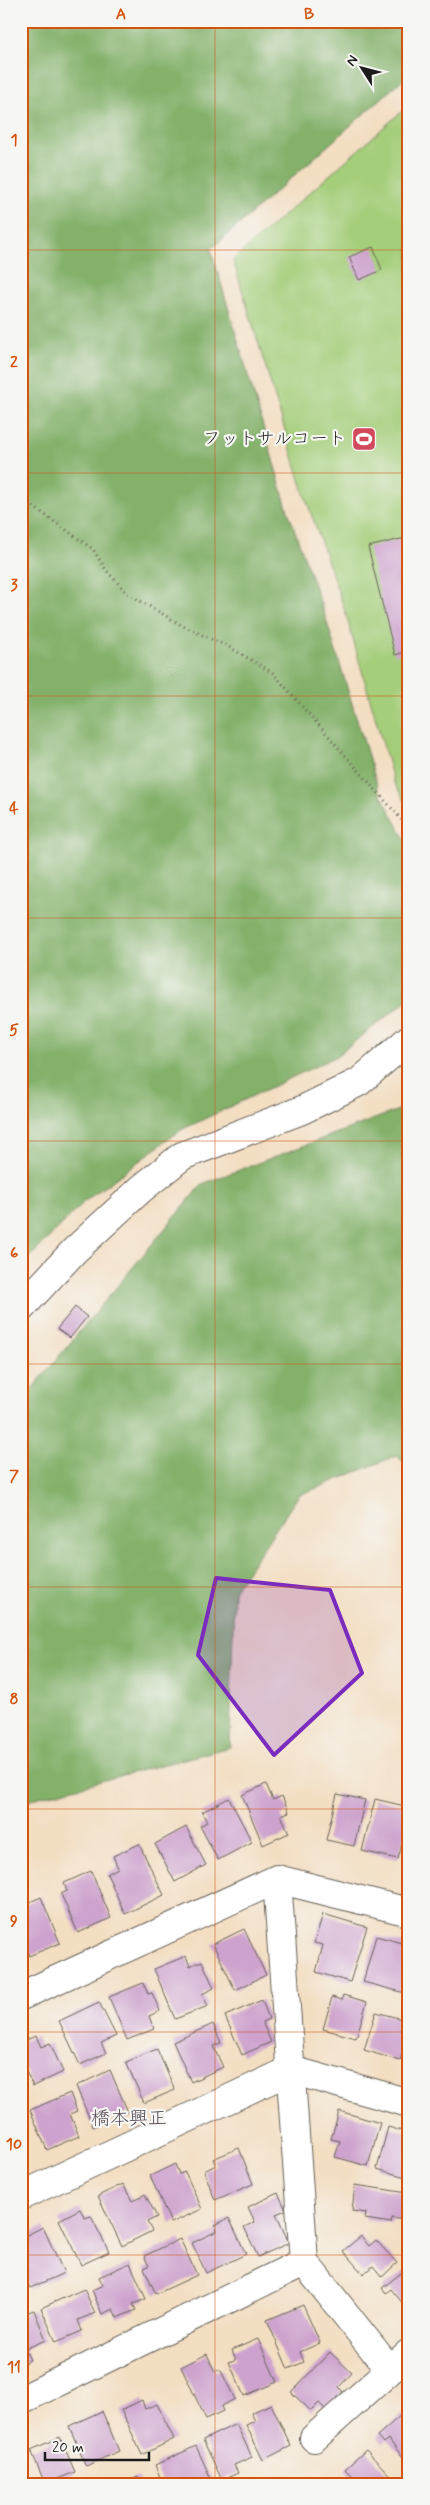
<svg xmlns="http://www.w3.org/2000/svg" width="430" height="2505" font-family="Mynerve,'Klee One',sans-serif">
	<rect width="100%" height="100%" fill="#f6f6f2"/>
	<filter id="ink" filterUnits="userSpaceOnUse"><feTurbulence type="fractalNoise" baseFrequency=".02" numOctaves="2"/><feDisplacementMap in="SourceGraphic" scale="10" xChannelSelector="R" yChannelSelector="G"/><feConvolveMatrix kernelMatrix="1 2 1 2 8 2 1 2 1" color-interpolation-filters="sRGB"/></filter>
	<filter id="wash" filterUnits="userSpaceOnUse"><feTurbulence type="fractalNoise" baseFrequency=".0096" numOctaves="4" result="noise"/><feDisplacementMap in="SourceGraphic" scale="20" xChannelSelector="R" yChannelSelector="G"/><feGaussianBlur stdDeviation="1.12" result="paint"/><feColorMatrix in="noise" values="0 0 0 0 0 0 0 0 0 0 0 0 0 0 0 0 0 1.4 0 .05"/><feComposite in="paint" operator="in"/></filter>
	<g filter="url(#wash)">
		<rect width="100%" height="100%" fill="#f3dec2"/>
		<path fill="#a4ce7a" stroke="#60754b" d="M409 105V808L394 783 344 608 305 496 233 260Z"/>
		<path fill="#83b16a" stroke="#506643" d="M21 21H409V74L211 249 288 511 325 616 379 791 409 846V999L335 1057 181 1130 85 1201 21 1266Z
			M409 1106V1465L396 1456 299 1495 234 1591 230 1747 36 1798 21 1804V1402L202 1184Z"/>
		<g id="blocks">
			<path fill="#cda2ce" d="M373 247 382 270 359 280 349 257Z
				M409 537V651L395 655 368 547Z
				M75 1307 87 1317 70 1338 57 1329Z
				M266 1784 273 1800 282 1796 289 1812 281 1815 289 1833 263 1845 242 1795Z
				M337 1794 365 1800 354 1846 326 1840Z
				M229 1798 252 1842 218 1860 200 1826 207 1822 202 1812Z
				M375 1799 409 1807V1818L398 1859 362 1851Z
				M186 1827 206 1865 175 1882 155 1844Z
				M139 1844 164 1895 125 1914 107 1874 118 1868 113 1856Z
				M91 1871 111 1918 78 1933 61 1894 67 1891 64 1883Z
				M41 1897 60 1943 29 1956 21 1937V1906Z
				M323 1914 367 1927 350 1982 316 1972 323 1945 314 1943Z
				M244 1929 266 1975 235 1990 213 1944Z
				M376 1936 409 1945V1981L405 1993 363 1982Z
				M186 1956 190 1966 202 1961 214 1988 202 1994 208 2006 175 2019 154 1969Z
				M143 1983 148 1994 152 1993 160 2011 149 2016 154 2029 127 2040 109 1997Z
				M343 1995 367 2002 356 2038 323 2029 332 1997 342 2000Z
				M262 2000 269 2019 262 2022 271 2042 242 2055 225 2016Z
				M99 2002 116 2036 101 2043 106 2053 80 2065 59 2021Z
				M376 2012 409 2021V2032L400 2061 364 2050Z
				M213 2024 221 2043 213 2046 223 2067 191 2082 173 2042Z
				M36 2036 41 2047 50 2043 63 2072 33 2086 21 2061V2042Z
				M157 2049 175 2090 144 2103 126 2062Z
				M110 2070 128 2112 93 2127 76 2086Z
				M70 2093 77 2111 70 2114 79 2136 47 2150 30 2110Z
				M339 2111 380 2123 368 2166 335 2157 340 2141 331 2139Z
				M21 2126 27 2141 21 2143Z
				M388 2127 409 2133V2178L377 2169Z
				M21 2147 26 2159 21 2162Z
				M239 2148 253 2184 215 2200 204 2171 216 2165 213 2159Z
				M175 2164 179 2174 185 2172 202 2209 171 2223 150 2176Z
				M123 2184 132 2201 145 2194 157 2217 147 2222 152 2231 122 2246 98 2196Z
				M355 2185 408 2193 404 2220 392 2218 391 2223 365 2219 366 2213 352 2211Z
				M278 2193 286 2210 276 2214 289 2243 258 2257 244 2227 255 2222 248 2207Z
				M80 2209 85 2218 91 2216 109 2252 81 2265 59 2220Z
				M229 2218 246 2254 206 2273 192 2243 217 2231 215 2225Z
				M43 2227 64 2273 30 2288 21 2269V2238Z
				M361 2236 369 2246 376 2240 397 2263 382 2277 373 2266 363 2274 343 2251Z
				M180 2239 197 2275 156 2294 144 2268 149 2266 144 2256Z
				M130 2263 146 2299 133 2304 136 2310 117 2318 113 2309 102 2314 92 2290 103 2285 99 2277Z
				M409 2267V2311L391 2289 386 2293 382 2288Z
				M84 2289 95 2313 78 2320 82 2331 56 2342 41 2308Z
				M303 2305 320 2343 300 2352 304 2362 288 2369 267 2320Z
				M34 2310 46 2340 25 2349 30 2360 21 2364V2315Z
				M258 2339 277 2382 244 2396 229 2362 236 2360 232 2350Z
				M330 2352 352 2373 339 2387 343 2392 326 2410 319 2403 311 2411 291 2392Z
				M207 2354 215 2372 220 2369 235 2399 221 2406 223 2411 206 2419 181 2367Z
				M142 2400 145 2409 157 2404 174 2439 142 2455 121 2410Z
				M271 2404 291 2446 263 2460 246 2425 255 2421 251 2413Z
				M409 2408V2464L388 2439 383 2443 377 2436Z
				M102 2411 119 2451 86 2466 69 2426Z
				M236 2424 252 2457 234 2465 238 2473 222 2480 203 2440Z
				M60 2437 75 2472 45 2484 31 2450Z
				M196 2446 213 2483 163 2484 155 2465Z
				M366 2450 398 2484H359L345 2469Z
				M21 2472 27 2484H21Z
				M138 2477 141 2484H123Z"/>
		</g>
	</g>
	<g filter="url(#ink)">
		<use href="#blocks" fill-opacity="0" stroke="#676056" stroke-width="1"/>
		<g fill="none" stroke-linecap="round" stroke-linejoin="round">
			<defs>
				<path id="minor" d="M21 1308 74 1251 141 1189 182 1156 302 1110 359 1082 409 1039
					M277 1879 304 2262
					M21 1996 277 1879 409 1912
					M21 2196 291 2070 409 2103
					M21 2400 304 2262 390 2370
					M314 2438 409 2353"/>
			</defs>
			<use href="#minor" stroke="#676056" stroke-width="30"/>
			<path stroke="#676056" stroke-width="3" stroke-dasharray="1 4" stroke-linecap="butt" d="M21 498 93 549 106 570 127 593 183 626 229 647 273 673 409 828"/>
			<use href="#minor" stroke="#fff" stroke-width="28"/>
		</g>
	</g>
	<path fill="#7b2cbf" fill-opacity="0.2" stroke="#7b2cbf" stroke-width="4" stroke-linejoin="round" d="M216 1578 330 1590 362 1673 274 1755 198 1655Z"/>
	<path fill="none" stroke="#d4530e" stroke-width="1" stroke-opacity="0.55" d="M215 21V2484M21 250H409M21 473H409M21 696H409M21 918H409M21 1141H409M21 1364H409M21 1587H409M21 1809H409M21 2032H409M21 2255H409"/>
	<defs>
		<symbol id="stadium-square" viewBox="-11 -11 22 22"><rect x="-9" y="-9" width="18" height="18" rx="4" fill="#d1495b" stroke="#f6f6f2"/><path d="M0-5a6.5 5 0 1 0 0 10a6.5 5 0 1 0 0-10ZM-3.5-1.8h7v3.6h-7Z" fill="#fff"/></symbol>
	</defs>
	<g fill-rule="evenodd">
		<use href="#stadium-square" x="350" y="425" width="28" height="28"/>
	</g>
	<g text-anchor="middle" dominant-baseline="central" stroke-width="4.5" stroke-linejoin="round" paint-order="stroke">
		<g font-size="18" fill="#1c1c1c" stroke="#f6f6f2" text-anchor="end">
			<text x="346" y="439">フットサルコート</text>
		</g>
		<g font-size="19" fill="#5a4b5a" stroke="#f6f6f2">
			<text x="129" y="2118">橋本興正</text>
		</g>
	</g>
	<rect width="430" height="2505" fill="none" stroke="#f6f6f2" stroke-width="55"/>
	<g transform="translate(362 68) rotate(306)" stroke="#f6f6f2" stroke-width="4" paint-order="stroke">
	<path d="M0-4L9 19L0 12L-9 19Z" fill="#1c1c1c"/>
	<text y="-8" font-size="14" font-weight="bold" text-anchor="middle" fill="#1c1c1c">N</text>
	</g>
	<path d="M45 2452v8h104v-8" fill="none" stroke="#1c1c1c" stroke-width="2.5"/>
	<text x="52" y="2452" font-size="15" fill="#1c1c1c" stroke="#f6f6f2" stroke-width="4" paint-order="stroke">20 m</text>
	<rect x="28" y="28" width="374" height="2450" fill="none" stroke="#d4530e" stroke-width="2"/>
	<g font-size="16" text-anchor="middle" font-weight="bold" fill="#d4530e">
		<text x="121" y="19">A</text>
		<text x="309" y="19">B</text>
		<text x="14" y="145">1</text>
		<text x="14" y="367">2</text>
		<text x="14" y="590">3</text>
		<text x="14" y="813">4</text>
		<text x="14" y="1035">5</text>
		<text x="14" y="1258">6</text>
		<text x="14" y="1481">7</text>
		<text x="14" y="1704">8</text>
		<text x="14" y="1926">9</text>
		<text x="14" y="2149">10</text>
		<text x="14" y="2372">11</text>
	</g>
</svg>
